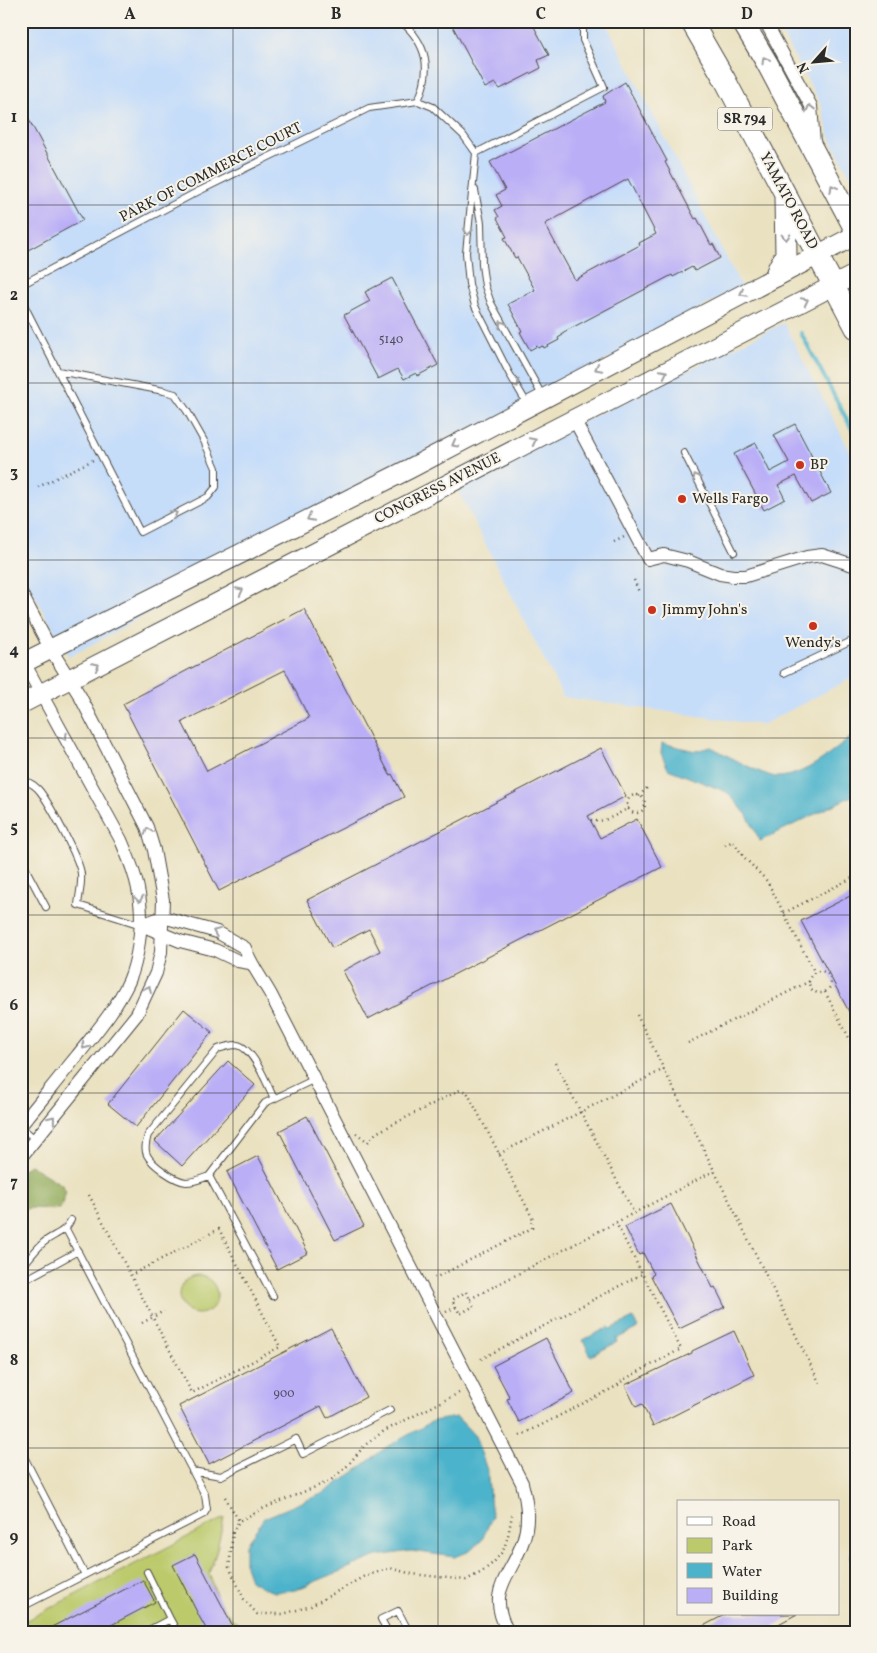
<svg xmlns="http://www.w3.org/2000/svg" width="877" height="1653" font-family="Vollkorn,serif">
	<rect width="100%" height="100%" fill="#f7f3e8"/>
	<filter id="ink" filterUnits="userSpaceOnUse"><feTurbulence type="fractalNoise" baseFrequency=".02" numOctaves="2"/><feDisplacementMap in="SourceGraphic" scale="10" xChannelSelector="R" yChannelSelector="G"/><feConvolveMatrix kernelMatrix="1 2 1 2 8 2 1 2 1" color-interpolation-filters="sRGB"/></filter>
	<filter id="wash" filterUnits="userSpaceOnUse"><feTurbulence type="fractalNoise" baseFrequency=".0096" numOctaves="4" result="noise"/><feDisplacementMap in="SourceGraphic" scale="20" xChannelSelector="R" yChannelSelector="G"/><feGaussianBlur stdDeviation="1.12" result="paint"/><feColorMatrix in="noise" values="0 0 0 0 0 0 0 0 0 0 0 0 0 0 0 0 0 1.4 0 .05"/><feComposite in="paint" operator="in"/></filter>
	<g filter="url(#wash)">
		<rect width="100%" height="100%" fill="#eae1c0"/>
		<path fill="#c6ddf9" d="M21 21H605L741 286 69 657 21 571Z
			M774 21H856V187L830 138 821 104Z
			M784 323 856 463V676L762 725 563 697 455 484Z"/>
		<path fill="#bcca6c" stroke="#747a4c" d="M179 1295a19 19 0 1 1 38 0a19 19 0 1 1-38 0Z
			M224 1518 216 1553 209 1573 218 1600 229 1616 248 1632H21V1620L23 1622Z"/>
		<path fill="#95ae60" stroke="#606c46" d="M30 1165 62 1185 66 1192 60 1209 28 1208 21 1214V1171Z"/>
		<path fill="#4cb3cb" stroke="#3c6f7b" d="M856 733V794L760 841 747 815 727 792 668 769 661 753 662 743 695 751 711 747C725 754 763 776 777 777 805 777 835 750 856 733Z
			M633 1318 638 1328 616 1339 617 1342 591 1356 583 1340 609 1327 611 1329Z
			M457 1417 475 1436 487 1470 492 1517 482 1540 470 1551 455 1557 411 1551 377 1556 295 1590 274 1592 263 1588 250 1580 245 1566V1546L264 1518 324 1493 357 1470 385 1448 433 1421Z"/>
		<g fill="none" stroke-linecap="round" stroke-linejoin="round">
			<path stroke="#4cb3cb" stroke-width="4" d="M801 333 856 437
				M851 1555 856 1564"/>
		</g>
		<g id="blocks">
			<path fill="#baaef7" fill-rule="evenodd" d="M450 21H531L549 55 538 60 541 68 500 89 495 83 485 88Z
				M625 82 667 161 665 162 695 219 697 218 711 245 713 244 720 258 695 271 692 267 673 277 672 275 562 333 563 335 558 338 559 340 544 348 543 346 538 348 537 346 530 350 520 332 522 331 508 304 535 290 517 257 515 258 504 238 507 237 497 218 499 217 495 210 502 206 496 195 505 190 490 162 605 102 603 96ZM628 179 656 234 639 243 640 245 575 280 545 224Z
				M21 105 83 220 28 250 21 237Z
				M392 278 438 365 417 376 416 373 404 379 398 369 378 379 344 315 370 301 365 292Z
				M795 424 831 493 811 503 796 476 778 485 785 499 764 510 734 454 756 443 770 472 789 462 774 435Z
				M304 609 390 775 392 774 404 797 219 891 123 704ZM285 670 309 718 207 771 182 722Z
				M601 748 626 796 588 816 600 838 637 819 662 867 368 1019 343 971 380 951 369 929 332 948 307 900Z
				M856 893V1025L801 921Z
				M184 1009 212 1032 136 1127 108 1104Z
				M228 1061 255 1085 182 1166 155 1141Z
				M307 1116 364 1226 335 1240 279 1131Z
				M258 1156 308 1253 277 1269 227 1172Z
				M671 1204 713 1288 715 1287 725 1307 679 1329 651 1276 654 1274 643 1253 639 1255 625 1227Z
				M331 1328 366 1397 327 1418 321 1406 209 1464 179 1406Z
				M734 1331 754 1375 653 1426 642 1404 636 1407 625 1385 692 1353V1351Z
				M546 1338 574 1393 519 1422 507 1399 510 1398 493 1366Z
				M195 1554 226 1613 235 1632H208L200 1618 173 1565Z
				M143 1580 155 1602 98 1632H42Z
				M726 1614H797L764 1632H692Z"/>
		</g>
	</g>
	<g filter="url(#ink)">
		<use href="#blocks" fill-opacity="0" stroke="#484641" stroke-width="1"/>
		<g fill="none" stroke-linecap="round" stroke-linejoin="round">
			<defs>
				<path id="lane" d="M401 21C428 45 432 69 418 101
					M476 153 604 87 583 40V21
					M475 190 481 223 482 265 485 286 491 303 543 397
					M21 285 197 192 369 108 418 101 433 107 463 135 476 153 466 253 469 284 475 306 509 373 528 405
					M21 299 140 532 208 497 216 487V468L204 441 187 411 175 394 164 391 58 371
					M684 453 734 552
					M784 673 856 639
					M21 780C28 781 33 784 38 789 48 800 80 860 81 874 82 884 79 895 78 905L141 925
					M22 862 46 907
					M21 920H22
					M21 1127 35 1139
					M209 1176C201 1179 194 1182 186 1182 175 1181 152 1165 147 1155 144 1149 146 1142 148 1135L218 1049C224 1047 231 1045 237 1045 253 1047 268 1086 274 1099
					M21 1268C28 1260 35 1250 43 1243 53 1234 64 1234 71 1220
					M21 1282 78 1251
					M273 1296 209 1176 265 1103 315 1079
					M21 1451 85 1575
					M192 1471 221 1476 296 1439 303 1454 390 1410
					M147 1572 170 1619
					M21 1596 26 1605 204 1514 207 1509 205 1495 66 1229
					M145 1632 170 1619 177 1632
					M388 1632 381 1619 398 1611 409 1632"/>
				<path id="street" d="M765 21 811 106 814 143
					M574 419 648 559 664 555 688 561 720 574 733 576H746L807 557 822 555 856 566
					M21 593 50 648 80 696 147 827 154 850 163 900 161 952 156 973 137 1014 21 1157
					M21 657 121 840C129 859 138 880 140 902 143 924 138 960 129 981 116 1009 96 1032 77 1056 58 1079 40 1102 21 1125
					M141 925 163 917 217 932 245 948C251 965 262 979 271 995L522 1483C527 1502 530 1521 523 1541 511 1578 485 1589 508 1632
					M141 925 180 941 215 950 238 961 250 963"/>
				<path id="secondary" d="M21 664 409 469 856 235
					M21 704 856 274"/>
				<path id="primary" d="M691 21 725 80 856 328
					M742 21 767 63 856 231
					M776 276C778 266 782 263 786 255L785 198"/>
			</defs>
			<use href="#lane" stroke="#484641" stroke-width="8"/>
			<use href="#street" stroke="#484641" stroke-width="14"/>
			<use href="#secondary" stroke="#484641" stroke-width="21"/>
			<use href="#primary" stroke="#484641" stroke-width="23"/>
			<path stroke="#484641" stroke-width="2.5" stroke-dasharray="1 4" stroke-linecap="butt" d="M38 487 93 460
				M614 542 624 537
				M634 580 639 592
				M627 804a9 9 0 1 1 18 0a9 9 0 1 1-18 0Z
				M639 796 648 787
				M591 820C604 824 617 814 629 808
				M725 845 733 841 743 856 767 881 815 973
				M784 913 856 876
				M809 982a11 11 0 1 1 22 0a11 11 0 1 1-22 0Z
				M825 992 856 1051
				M637 1015 820 1384
				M688 1043 810 981
				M555 1063 634 1213
				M356 1133 368 1142 376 1133 460 1090 467 1092 533 1219 532 1228 437 1277H434
				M499 1154 664 1069
				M89 1195 192 1393 280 1347 219 1229 131 1275
				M466 1292 474 1306 460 1314 452 1300Z
				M470 1299 714 1171
				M446 1312 456 1307
				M142 1323 164 1311
				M481 1359 642 1274
				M459 1393 384 1431 365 1445 347 1466 330 1481 264 1508 239 1521 233 1532 229 1567 244 1599 257 1614H283L311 1606 363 1577 390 1568 412 1574 466 1580 482 1572 494 1562 503 1551 508 1536 512 1515
				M520 1436 617 1386 623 1380 681 1349 616 1223
				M225 1497 239 1521"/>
			<use href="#lane" stroke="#fff" stroke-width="6"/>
			<use href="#street" stroke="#fff" stroke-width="12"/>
			<use href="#secondary" stroke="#fff" stroke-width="19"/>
			<use href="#primary" stroke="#fff" stroke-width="21"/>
		</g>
		<defs><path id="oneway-chevron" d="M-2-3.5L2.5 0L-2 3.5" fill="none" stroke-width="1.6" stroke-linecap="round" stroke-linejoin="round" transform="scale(1.25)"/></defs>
		<g stroke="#a0a0a0">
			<use href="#oneway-chevron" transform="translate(765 60) rotate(-120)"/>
			<use href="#oneway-chevron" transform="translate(810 108) rotate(-104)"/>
			<use href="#oneway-chevron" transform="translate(833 188) rotate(-119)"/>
			<use href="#oneway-chevron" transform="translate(468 232) rotate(96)"/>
			<use href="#oneway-chevron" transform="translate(786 237) rotate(89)"/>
			<use href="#oneway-chevron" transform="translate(743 293) rotate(152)"/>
			<use href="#oneway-chevron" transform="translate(805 301) rotate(-27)"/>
			<use href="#oneway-chevron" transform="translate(502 324) rotate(-118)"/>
			<use href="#oneway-chevron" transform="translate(598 368) rotate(152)"/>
			<use href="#oneway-chevron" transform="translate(664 373) rotate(-27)"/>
			<use href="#oneway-chevron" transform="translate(516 384) rotate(59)"/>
			<use href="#oneway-chevron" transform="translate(533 441) rotate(-27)"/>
			<use href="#oneway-chevron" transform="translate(455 444) rotate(152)"/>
			<use href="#oneway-chevron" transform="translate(696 477) rotate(-116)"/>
			<use href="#oneway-chevron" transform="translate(174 514) rotate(-27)"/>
			<use href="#oneway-chevron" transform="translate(310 518) rotate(153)"/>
			<use href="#oneway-chevron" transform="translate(240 591) rotate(-27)"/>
			<use href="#oneway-chevron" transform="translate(96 666) rotate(-28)"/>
			<use href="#oneway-chevron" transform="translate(64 737) rotate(61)"/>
			<use href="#oneway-chevron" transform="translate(148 831) rotate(-110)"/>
			<use href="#oneway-chevron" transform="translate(139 899) rotate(82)"/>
			<use href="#oneway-chevron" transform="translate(216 932) rotate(-158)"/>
			<use href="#oneway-chevron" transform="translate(148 989) rotate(-65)"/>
			<use href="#oneway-chevron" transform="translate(85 1046) rotate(129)"/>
			<use href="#oneway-chevron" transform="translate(52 1119) rotate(-51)"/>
		</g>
	</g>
	<path fill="none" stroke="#2b2b2b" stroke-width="1" stroke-opacity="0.55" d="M233 21V1632M438 21V1632M644 21V1632M21 205H856M21 383H856M21 560H856M21 738H856M21 915H856M21 1093H856M21 1270H856M21 1448H856"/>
	<g fill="#c8321e" stroke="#f7f3e8" stroke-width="2">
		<circle cx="800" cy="465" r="5"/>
		<circle cx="682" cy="499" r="5"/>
		<circle cx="652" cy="610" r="5"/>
		<circle cx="813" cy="626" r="5"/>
	</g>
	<g text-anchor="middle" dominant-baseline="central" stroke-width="4" stroke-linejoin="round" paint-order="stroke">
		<g font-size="12" fill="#4f4c5e">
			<text x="391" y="340">5140</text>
			<text x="284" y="1394">900</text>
		</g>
		<rect fill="#f7f3e8" stroke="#686764" stroke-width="1" x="717.5" y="107.5" width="55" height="23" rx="4"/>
		<g font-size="14" font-weight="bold" fill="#2b2b2b">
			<text x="745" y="119">SR 794</text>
		</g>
		<g font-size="15" fill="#2b2b2b" stroke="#f7f3e8">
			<text transform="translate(211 173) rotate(-27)">PARK OF COMMERCE COURT</text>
			<text transform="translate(788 201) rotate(62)">YAMATO ROAD</text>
			<text transform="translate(438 489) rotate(-27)">CONGRESS AVENUE</text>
		</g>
		<g font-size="15" fill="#2b2b2b" stroke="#f7f3e8" text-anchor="start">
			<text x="810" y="465">BP</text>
			<text x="692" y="499">Wells Fargo</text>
			<text x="662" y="610">Jimmy John's</text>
			<text x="813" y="643" text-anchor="middle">Wendy's</text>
		</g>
	</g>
	<rect width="877" height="1653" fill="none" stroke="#f7f3e8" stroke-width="55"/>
	<rect x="677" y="1500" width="162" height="115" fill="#f7f3e8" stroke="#a5a39c"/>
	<rect x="687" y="1517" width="25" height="8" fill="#ffffff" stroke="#a5a39c"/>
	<text x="722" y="1526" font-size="15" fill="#2b2b2b">Road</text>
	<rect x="687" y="1538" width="25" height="15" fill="#bcca6c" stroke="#a5a39c"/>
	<text x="722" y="1550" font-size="15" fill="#2b2b2b">Park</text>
	<rect x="687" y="1563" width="25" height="15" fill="#4cb3cb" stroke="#a5a39c"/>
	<text x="722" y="1576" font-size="15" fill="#2b2b2b">Water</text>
	<rect x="687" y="1588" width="25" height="15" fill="#baaef7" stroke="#a5a39c"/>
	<text x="722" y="1600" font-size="15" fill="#2b2b2b">Building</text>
	<g transform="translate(814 62) rotate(243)" stroke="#f7f3e8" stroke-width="4" paint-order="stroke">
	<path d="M0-4L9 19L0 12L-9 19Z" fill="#2b2b2b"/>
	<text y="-8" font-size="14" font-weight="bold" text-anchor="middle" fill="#2b2b2b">N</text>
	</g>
	<rect x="28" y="28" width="822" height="1598" fill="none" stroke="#2b2b2b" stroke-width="2"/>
	<g font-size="16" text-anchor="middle" font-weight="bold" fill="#2b2b2b">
		<text x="130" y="19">A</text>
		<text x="336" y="19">B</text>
		<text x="541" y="19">C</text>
		<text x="747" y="19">D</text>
		<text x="14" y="122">1</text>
		<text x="14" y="300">2</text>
		<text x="14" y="477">3</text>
		<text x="14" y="655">4</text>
		<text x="14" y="832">5</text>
		<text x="14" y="1010">6</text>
		<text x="14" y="1187">7</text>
		<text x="14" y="1365">8</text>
		<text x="14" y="1542">9</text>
	</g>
</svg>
